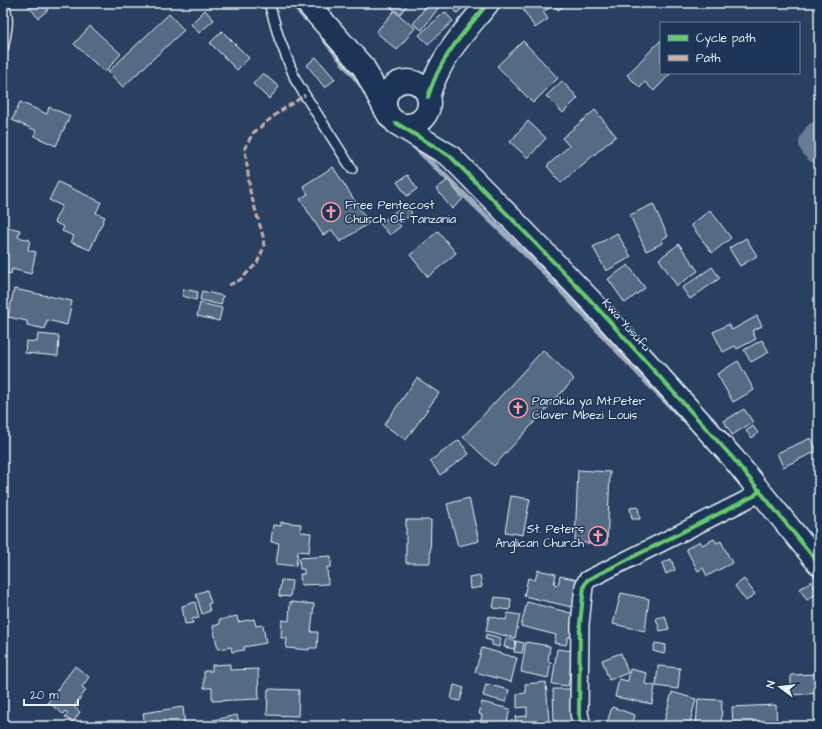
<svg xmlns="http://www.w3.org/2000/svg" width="822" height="729" font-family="'Architects Daughter',sans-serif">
	<rect width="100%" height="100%" fill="#294061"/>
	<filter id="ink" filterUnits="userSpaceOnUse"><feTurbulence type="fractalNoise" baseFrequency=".025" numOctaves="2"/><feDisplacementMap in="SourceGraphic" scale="8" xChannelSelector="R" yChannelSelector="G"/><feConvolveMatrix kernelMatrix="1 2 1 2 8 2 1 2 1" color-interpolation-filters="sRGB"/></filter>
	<g filter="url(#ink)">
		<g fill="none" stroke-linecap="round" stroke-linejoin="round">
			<path stroke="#9dabbd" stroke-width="5.5" d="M292 3 305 18
				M324 39 363 87
				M413 145 544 272 646 381 682 418
				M811 568 819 579"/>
			<path stroke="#6b7c95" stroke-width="32" d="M819 137 815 143 819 148"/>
		</g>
		<path fill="#556a83" stroke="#e8f1f8" d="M26 3H43L48 10 38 18Z
			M335 3H346L340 8Z
			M355 3H364L359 8Z
			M391 3H409L400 14 389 6Z
			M418 3H442L422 30 413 24 425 8Z
			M449 3H469L457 13Z
			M519 3H569L558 10 554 5 543 12 548 19 535 28Z
			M205 10 214 20 199 33 191 24Z
			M394 11 415 28 397 50 376 32Z
			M445 12 453 21 428 44 419 35Z
			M169 14 184 30 123 87 108 72Z
			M90 26 121 54 105 72 74 44Z
			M222 31 249 58 237 70 210 43Z
			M661 40V73H671L654 91 645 82 640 88 627 75Z
			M523 41 558 78 533 103 497 66Z
			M316 57 335 79 325 88 307 65Z
			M263 73 279 87 269 99 253 84Z
			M562 81 578 98 563 113 546 96Z
			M20 102 47 114 49 107 70 116 56 146 34 136 37 131 12 120Z
			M595 110 616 136 561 183 547 166 569 146 562 138Z
			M528 121 546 138 528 158 510 142Z
			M333 167 369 223 340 242 332 230 323 235 300 199 308 194 303 186Z
			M408 175 417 189 407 196 397 182Z
			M448 180 463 199 452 209 436 189Z
			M58 182 101 202 96 213 105 217 90 250 71 242 74 236 62 231 64 227 54 222 62 206 49 200Z
			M405 204 412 213 400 224 392 214Z
			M653 204 668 236 662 239 663 243 646 251 630 215Z
			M710 210 731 238 712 253 691 225Z
			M391 215 401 226 390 235 380 224Z
			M3 226 20 230 18 237 30 240 28 250 36 252 31 274 12 269 11 274 3 272Z
			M438 231 456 253 428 277 410 255Z
			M617 233 631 257 606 271 593 247Z
			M746 238 757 256 740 266 729 248Z
			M679 244 698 271 677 286 659 259Z
			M628 265 645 288 625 303 608 279Z
			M712 267 720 278 690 299 682 288Z
			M14 289 72 301 67 325 47 320 45 329 27 325V321L8 317Z
			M184 289 198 292 196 300 182 296Z
			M202 291 223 296 221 305 200 300Z
			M200 303 222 308 219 321 197 316Z
			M757 316 762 326 752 331 756 339 737 349 735 346 723 352 713 332 729 324 732 330Z
			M38 334 59 336 58 356 25 353 26 341 37 342Z
			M762 340 769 352 751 362 744 350Z
			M543 350 574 379 494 466 463 437Z
			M738 361 754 390 733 402 717 374Z
			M417 378 439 393 406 440 384 425Z
			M744 409 753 422 732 435 724 421Z
			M753 426 758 433 752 438 746 431Z
			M811 438 817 451 783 467 777 453Z
			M459 440 469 454 440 475 430 461Z
			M578 470 610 472 607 545 575 542Z
			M511 496 530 499 523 535 505 532Z
			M469 498 479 541 458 546 447 504Z
			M638 507 640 519H632L630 508Z
			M406 520H431L430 563H406Z
			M281 522 301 524 300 532 311 533 309 552 298 551 296 566 276 564 279 543 271 542 273 525 281 526Z
			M714 539 717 543 721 541 732 563 707 576 703 568 698 571 686 549 700 541 702 545Z
			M331 556V567H327L328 584 301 585 300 574H304V569H300L299 558Z
			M671 559 675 570 666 574 662 563Z
			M538 570 556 574 554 584 558 585 560 576 578 580 580 609 524 596 528 578 535 580Z
			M480 575 482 587 470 589 469 577Z
			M744 579 755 594 746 601 735 586Z
			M281 580 292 581 290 597 279 596Z
			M811 581 818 593 807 600 800 589Z
			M207 590 211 603 208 604 210 611 202 614 196 594Z
			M621 593 649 599 645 631 613 624Z
			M495 597 511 599 510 610 493 608Z
			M195 602 199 618 192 619 193 623 185 624 182 606Z
			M290 602 314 604 311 632H318L317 648H309V650L286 648 287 638H281L282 620 289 621Z
			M527 602 579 615 574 638 568 637 566 645 554 643 556 635 521 626Z
			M508 613 520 615 515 638 486 631 489 616 506 620Z
			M237 616 238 622 254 619 256 626 263 625 266 643 244 647V650L232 652 231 647 218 649 213 626 220 624 219 620Z
			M665 616 669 629 660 631 656 618Z
			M486 634 501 638 499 647 492 645V641L485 639Z
			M506 638 516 641 514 649 504 647Z
			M516 641 524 643 522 653 514 652Z
			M526 642 550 646 548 661 551 662 548 678 521 672Z
			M655 643 666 645 664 654 653 651Z
			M482 648 517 658 511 682 475 672Z
			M557 649 574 651 568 686 552 684Z
			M621 653 628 673 609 680 602 660Z
			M230 664V670L258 669 259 699 212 701V688H204V671H212V665Z
			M75 666 89 677 82 687 86 690 74 707 80 712 73 722 65 717 68 713 65 711 63 714 48 702Z
			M658 666 680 668 678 689 656 686Z
			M630 669 647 673 645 684 655 686 652 704 615 697 619 679 628 681Z
			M819 674V693L791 695V675Z
			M546 682 549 721 532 722V726H516L515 717 527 716V707L517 708V694L526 693 525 684Z
			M486 684 509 690 506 702 483 696Z
			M454 685 464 688 460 701 451 699Z
			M268 689 299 690 298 716 267 715Z
			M553 689H572V723H554Z
			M672 692 696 699 689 726H663Z
			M698 699 722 700 721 726H696Z
			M482 702 510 709 506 726H480L482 715 479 714Z
			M776 705 777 726H733L732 707Z
			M183 707 185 726H145L143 713Z
			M612 707 635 715 632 726H606Z
			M237 715 240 726H214L213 720Z"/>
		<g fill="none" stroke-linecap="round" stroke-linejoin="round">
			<defs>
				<path id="lane" d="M269 3 279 38 296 81 352 169
					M3 49C6 33 11 18 3 3"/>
				<path id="street" d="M582 726 579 713 580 624 584 586 587 580 754 496 760 490"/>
				<path id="secondary" d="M307 3 364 68 385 109
					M385 103a22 22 0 1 1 44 0a22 22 0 1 1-44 0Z
					M428 97C440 57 462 35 488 3
					M396 123 450 156 516 223 592 302 732 457 819 564"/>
			</defs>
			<use href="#lane" stroke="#e8f1f8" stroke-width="12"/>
			<use href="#street" stroke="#e8f1f8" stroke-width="20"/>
			<use href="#secondary" stroke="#e8f1f8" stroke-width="25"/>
			<use href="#lane" stroke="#1d3557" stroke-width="9"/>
			<use href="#street" stroke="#1d3557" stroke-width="17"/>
			<use href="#secondary" stroke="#1d3557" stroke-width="22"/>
			<path stroke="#cab0a6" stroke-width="3" stroke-dasharray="6 3" stroke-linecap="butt" d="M229 285 240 280 257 263 264 247 263 236 250 191 245 148 253 133 279 112 305 95"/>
			<defs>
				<path id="cycleway" d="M428 97C440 57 462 35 488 3
					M396 123 450 156 516 223 592 302 732 457 819 564
					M582 726 579 713 580 624 584 586 587 580 754 496 760 490"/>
			</defs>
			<use href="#cycleway" stroke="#1d3557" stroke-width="6"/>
			<use href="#cycleway" stroke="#67ca6e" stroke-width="4"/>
		</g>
	</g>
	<defs>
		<symbol id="church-ring" viewBox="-11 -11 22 22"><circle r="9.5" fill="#1d3557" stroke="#ff9aa2" stroke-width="1.5"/><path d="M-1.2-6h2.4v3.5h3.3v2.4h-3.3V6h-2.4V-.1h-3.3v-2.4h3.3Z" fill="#ff9aa2"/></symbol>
	</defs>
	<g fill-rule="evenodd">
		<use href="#church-ring" x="320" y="201" width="22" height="22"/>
		<use href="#church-ring" x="507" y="397" width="22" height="22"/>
		<use href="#church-ring" x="587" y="525" width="22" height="22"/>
	</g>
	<g text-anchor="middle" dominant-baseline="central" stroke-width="3" stroke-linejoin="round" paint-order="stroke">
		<g font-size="12" fill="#e8f1f8" stroke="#1d3557" text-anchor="start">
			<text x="345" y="205">Free Pentecost<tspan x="345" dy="14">Church Of Tanzania</tspan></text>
			<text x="532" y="401">Parokia ya Mt.Peter<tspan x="532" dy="14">Claver Mbezi Louis</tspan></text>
			<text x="584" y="529" text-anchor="end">St. Peters<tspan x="584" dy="14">Anglican Church</tspan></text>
		</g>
		<g font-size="12" fill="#e8f1f8" stroke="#1d3557">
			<text transform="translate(626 325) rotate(48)">Kwa Yusufu</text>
		</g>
	</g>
	<rect width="822" height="729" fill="none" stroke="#1d3557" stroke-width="16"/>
	<rect x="8" y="8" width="806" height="713" fill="none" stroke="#e8f1f8" stroke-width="1.5" filter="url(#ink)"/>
	<rect x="660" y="22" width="140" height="52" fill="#1d3557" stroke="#6e8097"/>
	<rect x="668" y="35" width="20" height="6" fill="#67ca6e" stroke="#6e8097"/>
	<text x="696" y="42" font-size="12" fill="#e8f1f8">Cycle path</text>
	<rect x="668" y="55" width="20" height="6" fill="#cab0a6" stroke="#6e8097"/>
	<text x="696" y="62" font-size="12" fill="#e8f1f8">Path</text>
	<g transform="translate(780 687) rotate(285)" stroke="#1d3557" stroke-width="3" paint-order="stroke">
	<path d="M0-3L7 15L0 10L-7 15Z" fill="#e8f1f8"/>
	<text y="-6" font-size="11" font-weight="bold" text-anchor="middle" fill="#e8f1f8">N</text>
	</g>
	<path d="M24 699v6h54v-6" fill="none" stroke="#e8f1f8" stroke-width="2"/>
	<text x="30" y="699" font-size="12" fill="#e8f1f8" stroke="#1d3557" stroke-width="3" paint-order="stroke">20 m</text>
</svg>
